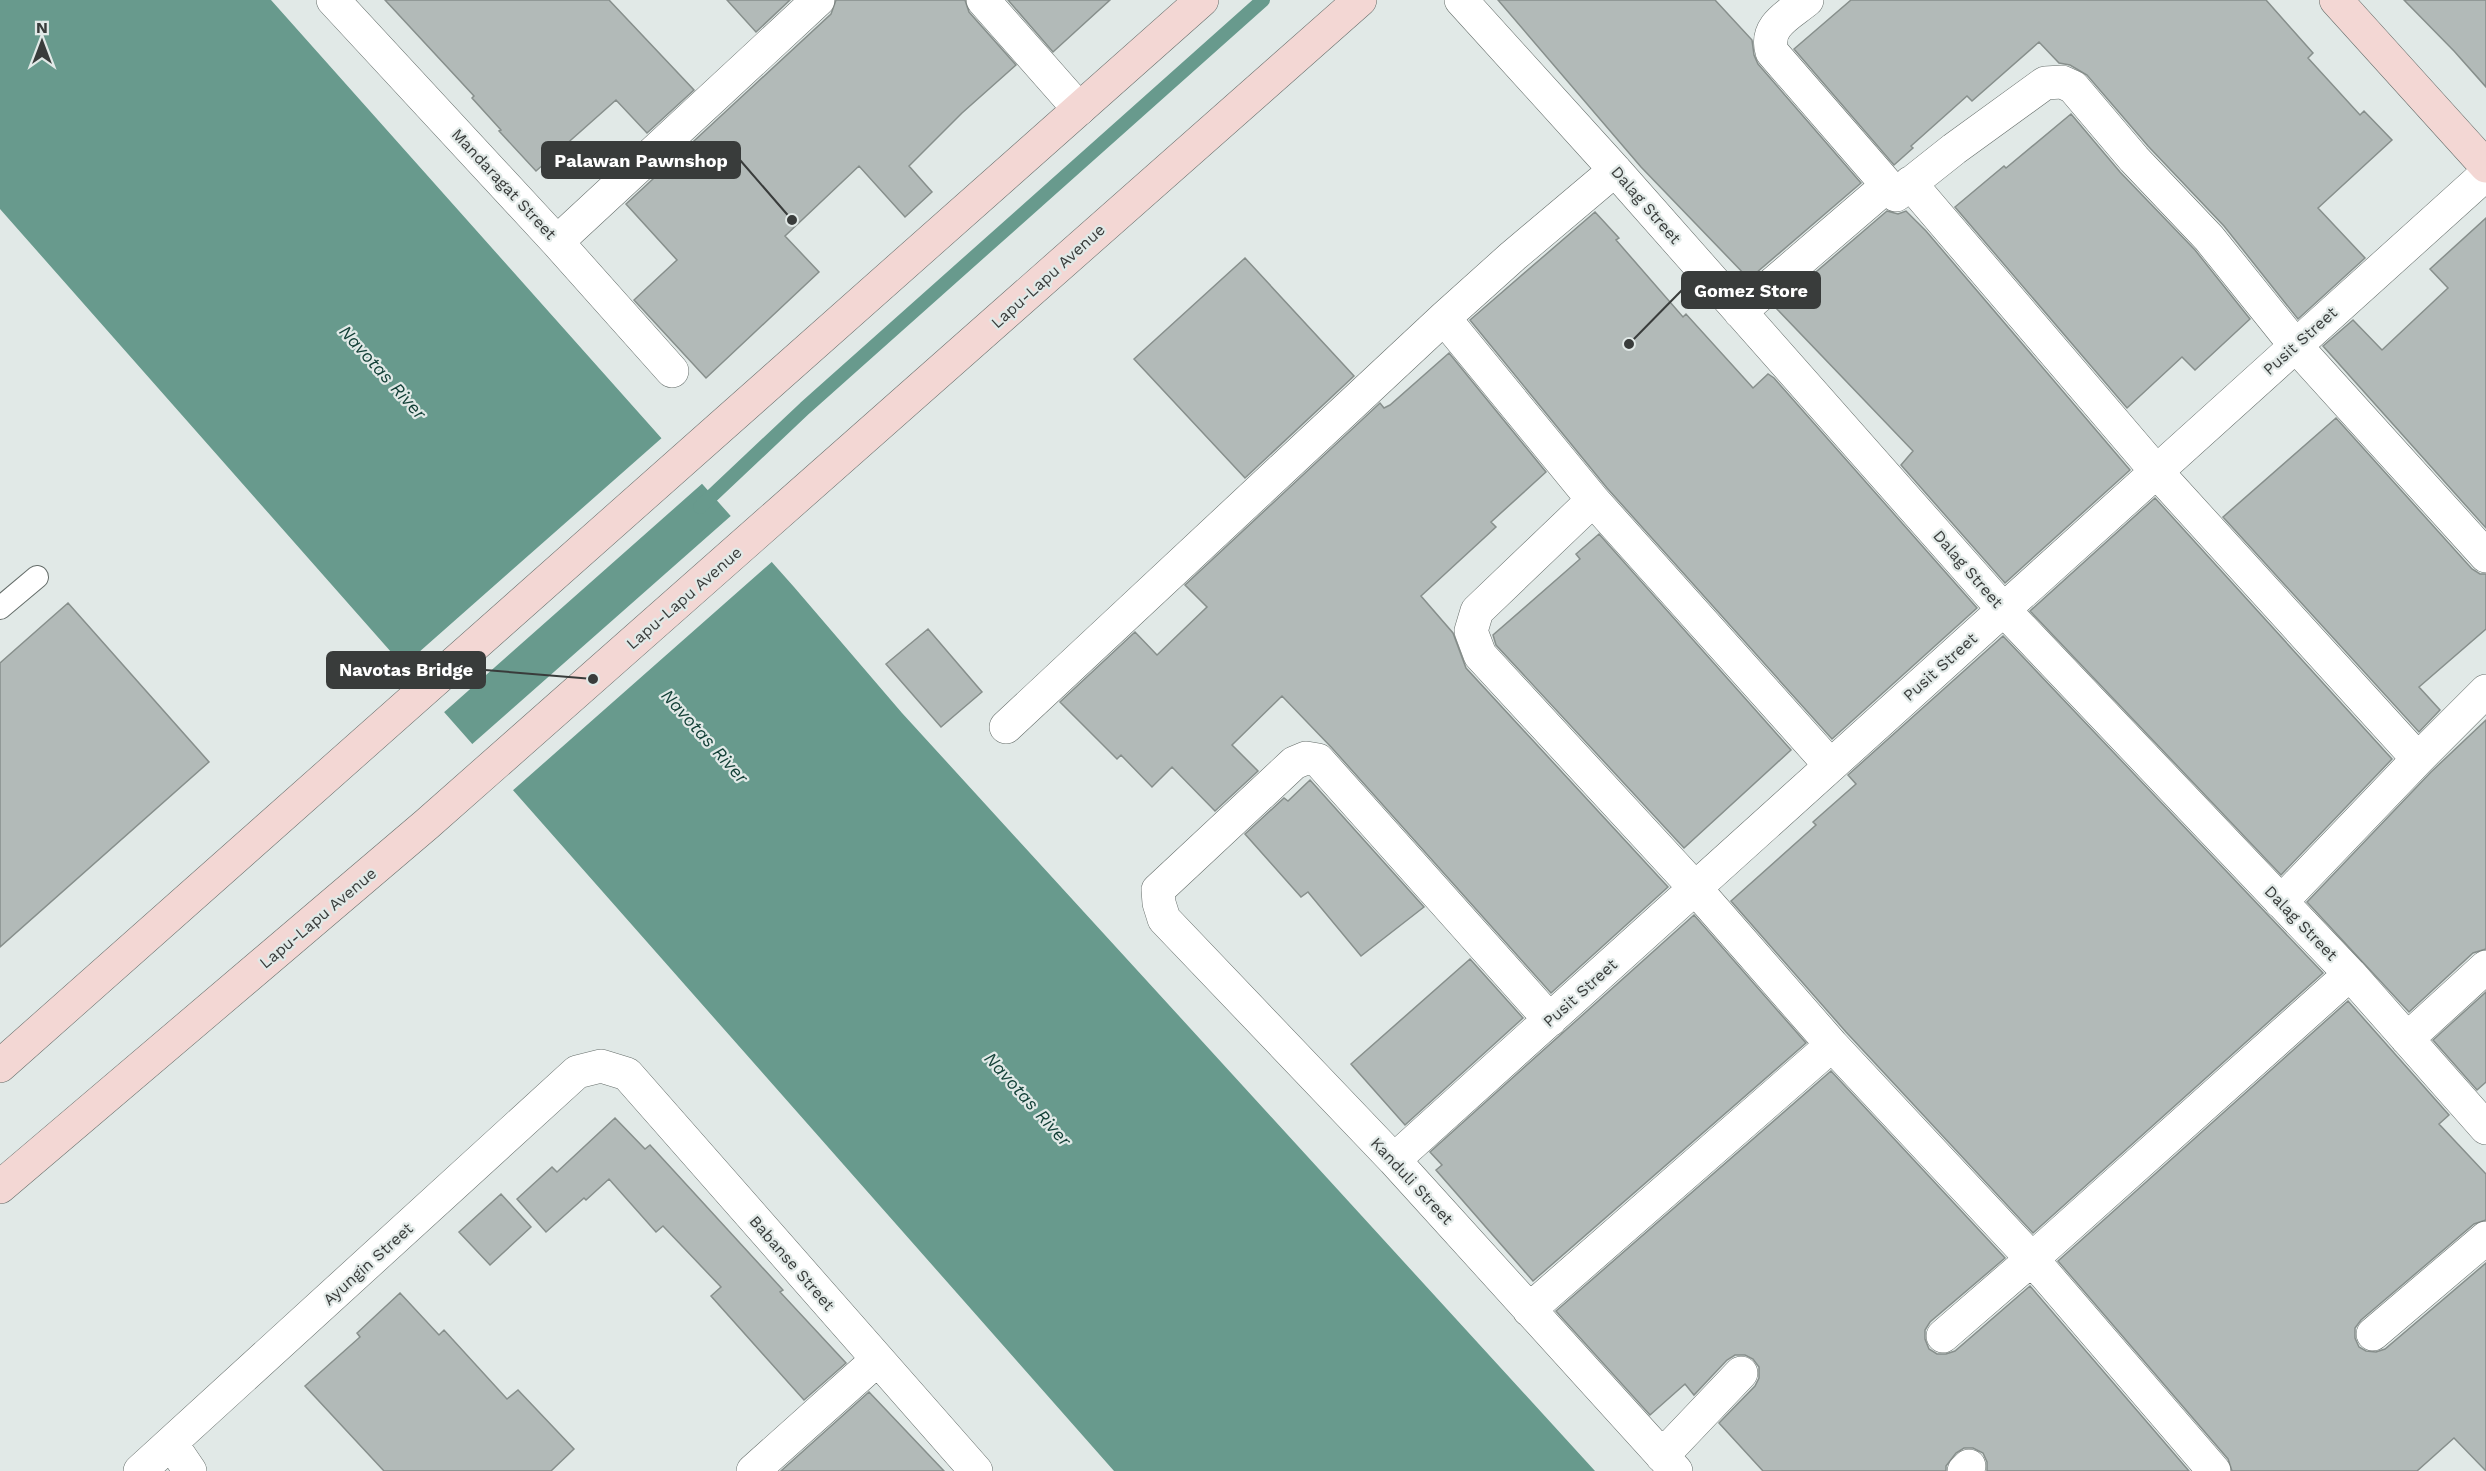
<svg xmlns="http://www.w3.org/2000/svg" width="2486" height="1471" font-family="'Work Sans',sans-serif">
	<rect width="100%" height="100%" fill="#e1e9e7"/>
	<path fill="#689a8d" d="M0 0H271L794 587 902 713 1595 1471H1114L0 209Z"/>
	<path fill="#e1e9e7" d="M664 436 704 482 442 714 401 668Z
		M733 514 774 560 511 792 470 746Z"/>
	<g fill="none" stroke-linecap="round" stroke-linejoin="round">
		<path stroke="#689a8d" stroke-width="14" d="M700 507 805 408 1263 0"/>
	</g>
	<path fill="#b2bab8" stroke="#878f8c" stroke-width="1.5" d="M385 0H609L694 90 647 133 616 100 536 171 499 131 501 130 472 98 474 96Z
		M727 0H790L756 32Z
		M836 0H965L969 12 1016 65 962 113 909 166 932 192 905 217 859 166 785 236 819 272 706 378 634 300 677 260 626 204 831 14Z
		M1008 0H1110L1053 52Z
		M1498 0H1715L1752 40 1754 55 1758 64 1861 183 1749 279 1641 167Z
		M1851 0H2266L2313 53 2308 58 2360 115 2364 111 2392 140 2318 208 2365 258 2298 319 2224 226 2148 146 2087 75 2070 65 2059 63 2039 42 1972 101 1967 96 1911 146 1913 148 1894 165 1794 49Z
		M2404 0H2486V87L2454 51Z
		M2071 114 2120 172 2195 250 2250 319 2195 370 2182 357 2127 408 1955 207 2004 166 2006 168Z
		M1887 211 1898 214 1906 211 1926 231 2130 470 2005 583 1901 465 1913 451 1775 307Z
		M1595 212 1619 238 1616 240 1683 317 1686 314 1753 388 1768 374 1774 378 1977 608 1832 739 1607 488 1470 320Z
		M2486 218V528L2323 346 2353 320 2382 350 2448 288 2430 269Z
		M1245 258 1354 376 1245 478 1134 359Z
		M1449 353 1546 472 1491 522 1496 527 1421 596 1453 633 1466 668 1668 887 1551 993 1332 748 1282 696 1232 745 1258 771 1215 811 1172 767 1152 787 1121 755 1117 759 1060 702 1135 632 1157 655 1207 607 1185 585 1380 403 1384 408 1390 405Z
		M2336 418 2472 569 2480 574H2486V629L2419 687 2440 710 2419 732 2223 517Z
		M2155 498 2392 759 2281 875 2030 611Z
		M1599 534 1791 750 1684 848 1496 645 1493 635 1580 559 1576 554Z
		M68 603 209 762 0 947V663Z
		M928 629 982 692 941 727 886 664Z
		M2003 636 2323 973 2033 1233 1846 1032 1731 901 1816 825 1813 822 1856 784 1848 775Z
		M2486 720V949L2473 953 2409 1012 2307 902 2431 772Z
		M1310 780 1424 907 1361 956 1308 892 1301 897 1245 834 1284 798 1288 801Z
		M1694 915 1806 1043 1533 1281 1436 1170 1442 1165 1430 1152Z
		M1470 959 1523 1018 1405 1125 1351 1064Z
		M2486 992V1082L2477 1090 2433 1040Z
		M2348 1001 2449 1115 2439 1124 2486 1174V1220L2474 1224 2361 1320 2355 1328V1338L2359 1347 2366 1351 2376 1352 2385 1349 2486 1263V1471L2454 1438 2417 1471H2232L2228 1459 2058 1261Z
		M1831 1071 2005 1258 1930 1322 1925 1330V1339L1929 1349 1937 1354H1946L1955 1351 2030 1286 2189 1471H1987V1462L1983 1453 1973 1448H1964L1956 1453 1946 1466V1471H1763L1719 1423 1755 1386 1759 1378V1367L1753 1359 1745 1355H1735L1727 1360 1694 1395 1685 1384 1650 1415 1563 1319 1556 1311Z
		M615 1118 645 1149 650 1145 673 1170 783 1290 780 1292 846 1363 804 1400 711 1296 721 1287 663 1226 656 1232 609 1179 586 1200 584 1198 546 1232 517 1199 552 1167 557 1172Z
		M501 1194 531 1227 490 1265 459 1232Z
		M400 1293 439 1335 444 1330 507 1399 518 1390 574 1449 551 1471H384L305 1386 360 1337 357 1333Z
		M869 1392 944 1471H781Z"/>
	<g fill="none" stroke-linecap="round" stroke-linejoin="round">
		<defs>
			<path id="service" d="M0 608 37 577"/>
			<path id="minor" d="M333 0 557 242 672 371
				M983 0 1079 109
				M1461 0 1615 170 2003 609 2350 974 2486 1128
				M1807 0C1789 15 1764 26 1772 52L1896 195 1954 149 2045 83 2062 82 2073 87 2134 159 2209 238 2295 345 2486 556
				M1910 183 2156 471 2418 759
				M557 242 818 0
				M1740 312 1888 185
				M1444 318 1593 500 1477 611 1471 631 1480 655 1695 888 1832 1045 2032 1259 2214 1471
				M1593 500 1830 765
				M1006 727 1444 318 1513 256 1615 170
				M2281 902 2418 759 2486 691
				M1550 1020 1318 760 1306 758 1294 763 1158 890 1159 903 1164 919 1394 1160 1676 1471
				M2407 1039 2486 967
				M1394 1160 2486 174
				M1529 1310 1832 1045
				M2373 1334 2486 1238
				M1943 1336 2032 1259 2350 974
				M171 1443 190 1471
				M1662 1456 1741 1373
				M140 1471 577 1072 601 1066 627 1074 976 1471
				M753 1471 877 1360
				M1964 1471 1969 1466"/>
			<path id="secondary" d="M2336 0 2486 166
				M0 1066 1202 0
				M0 1187 427 824 1360 0"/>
		</defs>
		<use href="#service" stroke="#666e6b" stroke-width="24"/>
		<use href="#minor" stroke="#666e6b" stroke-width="34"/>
		<use href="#secondary" stroke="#666e6b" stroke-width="34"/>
		<use href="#service" stroke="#fff" stroke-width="22"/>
		<use href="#minor" stroke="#fff" stroke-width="33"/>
		<use href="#secondary" stroke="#f3d7d4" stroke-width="33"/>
	</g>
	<g text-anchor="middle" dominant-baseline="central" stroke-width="4.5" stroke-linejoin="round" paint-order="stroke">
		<g font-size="16" fill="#393c3b" stroke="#e1e9e7">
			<text transform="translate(504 184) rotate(47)">Mandaragat Street</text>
			<text transform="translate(1646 205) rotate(49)">Dalag Street</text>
			<text transform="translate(1048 276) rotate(-42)">Lapu-Lapu Avenue</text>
			<text transform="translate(2300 341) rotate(-42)">Pusit Street</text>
			<text transform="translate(1968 569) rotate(49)">Dalag Street</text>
			<text transform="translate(684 598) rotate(-41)">Lapu-Lapu Avenue</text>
			<text transform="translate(1940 667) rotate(-42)">Pusit Street</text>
			<text transform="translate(318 918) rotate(-40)">Lapu-Lapu Avenue</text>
			<text transform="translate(2301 923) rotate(46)">Dalag Street</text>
			<text transform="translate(1580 993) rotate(-42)">Pusit Street</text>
			<text transform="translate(1412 1181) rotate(47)">Kanduli Street</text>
			<text transform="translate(792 1263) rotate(49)">Babanse Street</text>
			<text transform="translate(368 1264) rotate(-42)">Ayungin Street</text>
		</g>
		<g font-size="18" font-style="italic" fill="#144138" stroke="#e1e9e7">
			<text transform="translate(383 372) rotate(48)">Navotas River</text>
			<text transform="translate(705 736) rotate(48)">Navotas River</text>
			<text transform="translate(1028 1099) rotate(48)">Navotas River</text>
		</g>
	</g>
	<path fill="none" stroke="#393c3b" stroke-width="2" d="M792 220L740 160M1629 344L1682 290M593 679L485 670"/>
	<g fill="#393c3b" stroke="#e1e9e7" stroke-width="2">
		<circle cx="792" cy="220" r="6"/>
		<circle cx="1629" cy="344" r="6"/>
		<circle cx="593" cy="679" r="6"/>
	</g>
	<g fill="#393c3b" stroke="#393c3b" stroke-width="2">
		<rect x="542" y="142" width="198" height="36" rx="6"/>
		<rect x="1682" y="272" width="138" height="36" rx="6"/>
		<rect x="327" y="652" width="158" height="36" rx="6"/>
	</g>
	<g font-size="18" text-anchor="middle" font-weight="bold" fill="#fff">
		<text x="641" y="167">Palawan Pawnshop</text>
		<text x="1751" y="297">Gomez Store</text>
		<text x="406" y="676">Navotas Bridge</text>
	</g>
	<g transform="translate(42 42)" stroke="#e1e9e7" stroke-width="4.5" paint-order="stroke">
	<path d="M0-4.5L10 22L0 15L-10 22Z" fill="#393c3b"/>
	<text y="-9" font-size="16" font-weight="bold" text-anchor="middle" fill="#393c3b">N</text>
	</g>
</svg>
